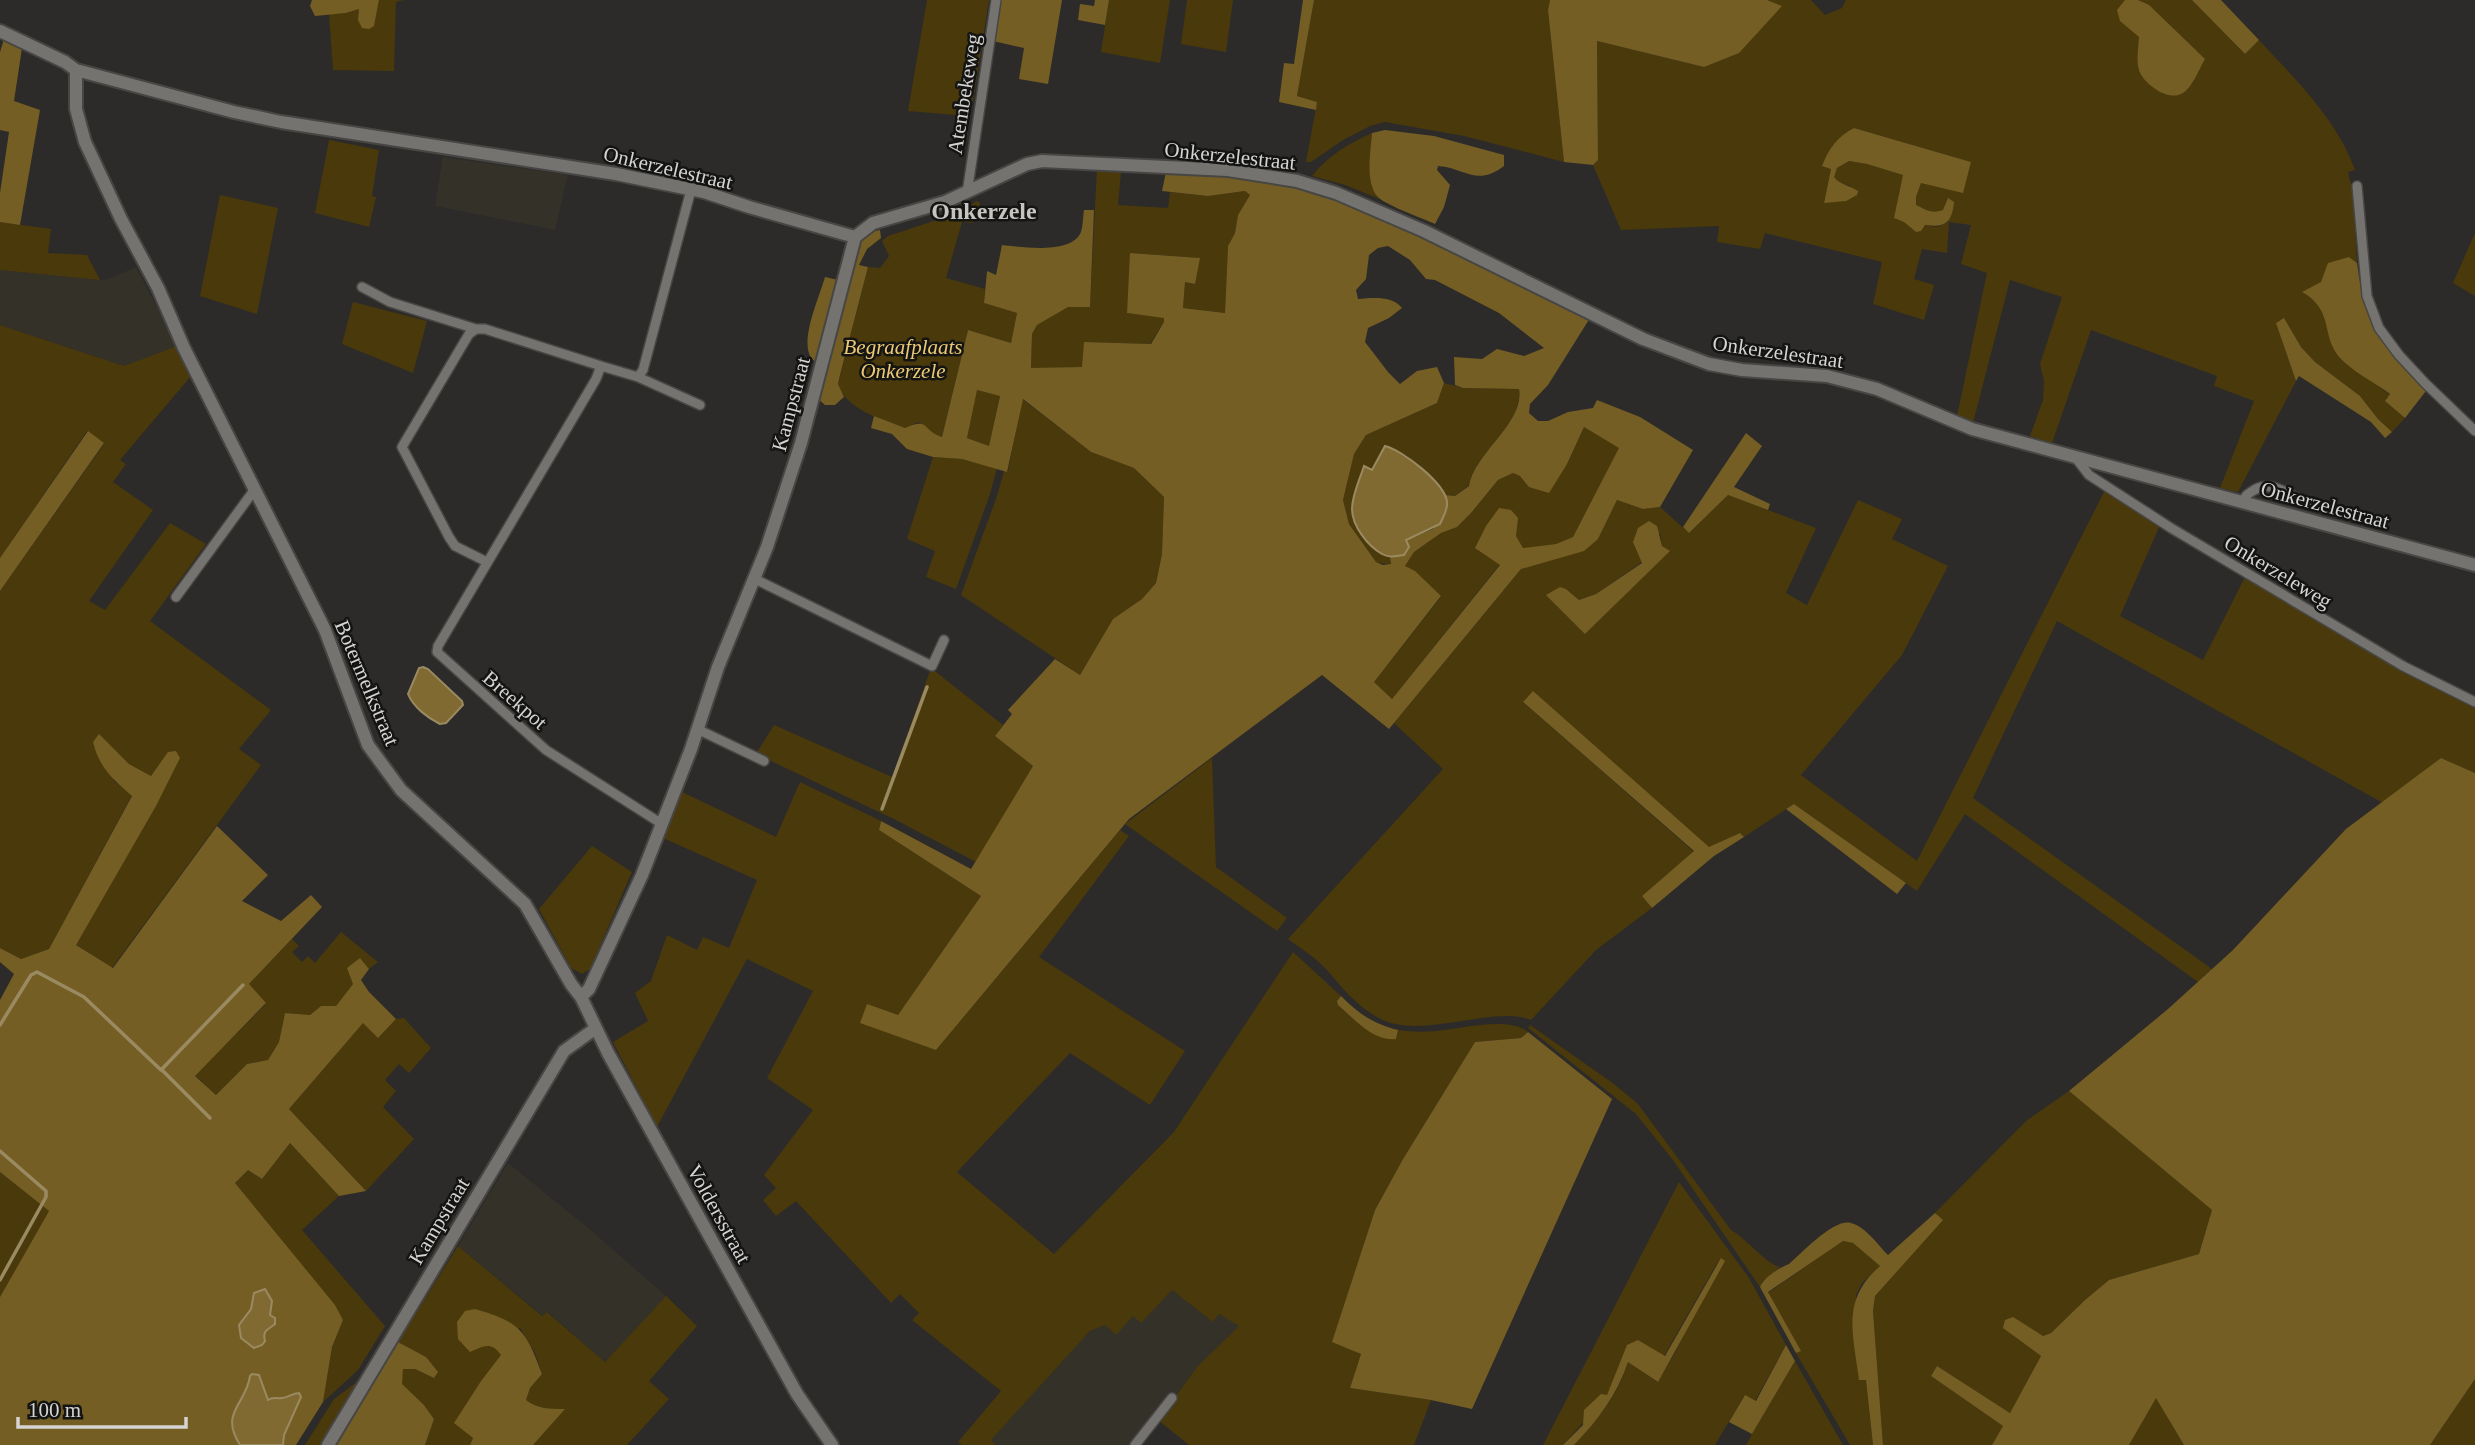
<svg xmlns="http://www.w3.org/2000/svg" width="2475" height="1445" font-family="Georgia,serif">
	<rect width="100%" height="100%" fill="#2c2b29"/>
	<path fill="#343129" d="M443 157 568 175 555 230 435 206Z
		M136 267 177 346 124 366 0 325V270L100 280 109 279Z
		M508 1163 587 1227 666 1296 605 1362 548 1312 543 1316 458 1246Z
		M1172 1290 1213 1322 1219 1314 1240 1326 1197 1367 1138 1445H996L991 1440 1090 1331 1105 1325 1116 1335 1133 1315 1141 1322Z"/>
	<path fill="#4a390b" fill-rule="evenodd" d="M379 0H404L396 2 394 71 333 70 329 14 346 13 359 9 374 26Z
		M927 0H989L973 101 959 97 957 115 908 111Z
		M1109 0H1170L1160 63 1101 52Z
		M1187 0H1233L1226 52 1181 44Z
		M1314 0H1550L1548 10 1564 162 1464 136 1385 122 1370 126 1343 140 1311 162H1306L1317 102 1297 96Z
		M1767 0H1811L1825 15 1842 8 1846 0H2192L2245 54 2259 40C2295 79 2337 119 2355 170L2348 172 2353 193 2357 263 2349 257 2321 282 2303 292 2321 307 2339 356 2390 395 2385 401 2405 418 2392 432 2378 419 2360 396 2315 362 2301 347 2284 319 2277 324 2296 381 2238 492 2220 488 2254 401 2214 386 2217 376 2091 330 2052 443 2030 436 2043 400 2044 381 2040 364 2062 297 2010 280 1973 423 1957 416 1987 273 1961 264 1971 225 1949 222 1947 253 1922 249 1914 279 1934 285 1924 320 1873 304 1882 262 1765 233 1760 249 1717 242 1719 226 1621 230 1593 165 1598 160 1597 41 1704 67 1781 6ZM1854 128 1971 162 1921 182 1916 197V205C1928 210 1931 214 1944 211L1946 202 1948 222 1937 227 1924 225 1916 232C1893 215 1897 199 1904 175L1867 164 1849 161 1837 168 1833 176 1838 183 1851 186 1824 203 1831 169Z
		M1372 133 1371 180 1380 199 1345 185 1312 176C1328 156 1349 143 1372 133Z
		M329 140 379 150 372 196 376 197 369 227 315 213Z
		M1097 168 1121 172 1118 205 1168 208 1170 192 1208 196 1245 191 1250 195 1238 215 1235 233 1228 246 1225 313 1183 308 1185 282 1195 284 1199 258 1131 253 1127 313 1164 317V322L1150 344 1084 342 1083 367 1031 369 1032 334 1037 325 1068 306 1090 307Z
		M220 195 278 208 257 314 200 296Z
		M977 201 980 203 973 223 962 222 946 278 985 289 984 303 1017 313 1011 343 968 330 942 437 931 433 919 422 905 428C883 420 845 409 838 384L868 267 880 268 889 256 882 241 888 236 955 214Z
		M0 222 51 229 48 253 87 255 100 280 0 270Z
		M2475 233V296L2453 283Z
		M353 302 427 321 413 373 342 344Z
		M0 325 124 366 177 346 191 376 120 460 126 464 113 482 153 510 89 601 105 610 170 523 206 544 150 621 271 710 239 749 261 765 112 968 75 944 156 806 159 765 151 776 129 764 99 735 114 781 132 795 49 949 21 959 0 948V591L104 444 87 431 0 558Z
		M1444 383 1463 388 1519 389C1524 424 1474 453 1469 485L1455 496 1445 495 1406 455 1372 470 1364 466C1362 479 1352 511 1355 522 1359 537 1376 552 1390 557L1391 565 1376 562 1349 524 1343 500 1354 454 1366 435 1437 403Z
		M976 390 1000 395 989 446 967 438Z
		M1022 399 1091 452 1134 468 1164 497 1162 554 1156 583 1142 599 1113 619 1080 675 961 595 997 496 1004 471H1008Z
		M1584 427 1620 448 1573 537 1556 544 1523 549 1516 536 1500 564 1392 699 1374 682 1441 597 1404 567 1414 552 1441 533 1457 527 1471 513 1498 480 1513 473 1520 476 1567 464Z
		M933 457 962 459 997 468 990 494 956 589 926 577 935 551 907 539Z
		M2105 490 2160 525 2120 616 2203 660 2245 577C2320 623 2396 668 2475 706V773L2441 758 2383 803 2057 621 1973 798 2212 969 2198 982 1965 814 1917 891 1794 804 1744 837 1740 833 1709 848 1533 692 1523 702 1694 852 1642 896 1652 908 1596 950 1531 1020C1495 1006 1434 1035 1391 1023 1363 1014 1344 990 1326 969 1315 957 1300 948 1288 939L1443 769 1394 723 1521 569 1598 539 1617 500 1643 509 1660 507 1689 533 1728 495 1816 528 1786 593 1807 605 1858 500 1902 519 1892 539 1948 566 1902 655 1801 775 1917 861ZM1660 533 1662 546 1669 551 1585 634 1566 589 1579 600 1596 594 1642 562Z
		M931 668 1003 725 995 736 1033 766 976 862 896 820 756 754 774 725 892 777Z
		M1212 758 1216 867 1287 918 1277 931 1125 824Z
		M800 782 881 821 879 830 981 896 898 1015 936 1050 1120 830 1129 836 1039 957 1185 1051 1150 1105 1070 1053 957 1172 1054 1254 1174 1132 1293 952 1341 996 1337 1001 1338 1005 1364 1028 1396 1039 1398 1030C1411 1032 1423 1032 1436 1031 1461 1029 1508 1016 1528 1032L1521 1038 1475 1042 1403 1159 1375 1210 1333 1341 1361 1354 1350 1388 1431 1400 1414 1445H1189L1158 1420 1197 1367 1239 1326 1219 1314 1213 1322 1172 1290 1141 1323 1133 1316 1116 1335 1105 1325 1090 1331 991 1440 996 1445H962L958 1442 1001 1391 912 1320 919 1313 900 1294 891 1303 796 1201 776 1216 763 1200 776 1188 764 1175 813 1110 767 1078 813 991 747 959 657 1127 613 1042 648 1021 635 993 651 981 667 935 697 950 703 937 729 948 757 880 663 838 680 791 776 837Z
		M592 846 632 872 590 969 582 974 571 968 539 909Z
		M341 932 378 962 369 969 360 958 353 984 336 1006H321L310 1015 285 1013 279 1042 268 1060 247 1064 216 1095 195 1075 266 1004 248 985 292 939 299 946 292 952 302 962 308 956 315 963Z
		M404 1018 431 1048 409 1073 399 1064 385 1080 396 1091 383 1107 414 1139 366 1191 289 1109 363 1022 378 1038 396 1019Z
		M1530 1025 1614 1084 1638 1104 1731 1230C1748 1240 1765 1263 1780 1267L1762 1282 1760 1287 1673 1160 1636 1114 1528 1028Z
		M2069 1091 2212 1210 2199 1254 2109 1280 2085 1300 2051 1333 2043 1336 2034 1331 2004 1328 2041 1356 2010 1413 1937 1366 1931 1376 2003 1426 1992 1445H1883L1873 1311 1875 1296 1942 1220 1935 1213 2026 1121Z
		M290 1143 339 1196 302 1230 385 1326 358 1370 323 1402 332 1347 343 1320 235 1183 248 1170 262 1179Z
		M0 1172 49 1211 0 1297Z
		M1679 1182 1749 1278 1786 1345 1755 1401 1744 1396 1715 1445H1574C1598 1418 1618 1397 1628 1361L1657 1382 1675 1353 1720 1258 1664 1356 1638 1340 1607 1396 1563 1445H1543Z
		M1842 1241 1853 1243 1880 1266 1862 1283 1856 1295 1859 1380H1866L1873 1445H1850L1796 1353 1800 1351 1768 1293Z
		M458 1246 542 1316 547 1312 605 1362 666 1296 697 1326 649 1381 669 1399 627 1445H533L564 1409C550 1409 538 1409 526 1400L530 1388 542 1374 535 1353 520 1328 487 1344 494 1346 502 1355 481 1381 455 1422 473 1438 470 1445H425L434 1419 424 1405 401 1384 403 1368 415 1369 434 1378 426 1357 398 1342Z
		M1795 1361 1843 1445H1746L1752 1434Z
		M361 1379 321 1445H305L334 1399Z
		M2475 1379V1445H2430Z
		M2156 1397 2184 1445H2129Z"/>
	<path fill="#755e23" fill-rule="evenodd" d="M312 0H379L374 26 369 29 362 28 358 20 359 9 346 13 315 16 310 6Z
		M1000 0H1062L1048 84 1019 79 1024 48 993 41Z
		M1095 0H1109L1105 25 1078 20 1080 4 1094 6Z
		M1303 0H1314L1297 96 1317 102 1316 110 1279 102 1284 63 1294 64Z
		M1550 0H1767L1782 6 1739 53 1704 67 1597 41 1598 160 1593 165 1564 162 1548 10Z
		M2125 0H2138L2149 5 2205 59C2199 69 2192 89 2181 94 2174 97 2166 95 2160 92 2133 75 2137 65 2139 37L2120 21 2117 10Z
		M2192 0H2221L2259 40 2245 54Z
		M4 39 22 48 14 101 40 110 20 225 0 222V193L9 132 0 130V52Z
		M1854 128 1971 162 1963 193 1921 183 1916 197V205C1927 210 1931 214 1943 210L1948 198 1954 202C1952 223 1945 228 1925 225L1921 231 1916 232 1904 222 1894 218 1903 175 1867 164 1849 161 1837 168 1834 177C1840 185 1849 185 1858 191L1857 195 1846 201 1824 203 1831 169 1822 166C1829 148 1837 137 1854 128Z
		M1385 130 1434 136 1504 155V166C1476 187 1466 168 1438 166L1437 170 1450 185 1444 207 1435 224C1422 218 1388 206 1379 198 1364 184 1371 151 1372 133Z
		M1166 172 1231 174 1277 179 1358 203 1590 318 1548 385 1530 404 1529 413 1538 421H1548L1568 412 1593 408 1597 400 1640 417 1693 450 1660 507 1643 509 1617 500 1598 539 1584 551 1521 569 1389 729 1322 675 1129 819 936 1050 860 1023 867 1004 898 1015 981 896 879 830 881 821 971 869 1033 766 995 736 1012 714 1008 710 1055 659 1080 675 1113 619 1142 599 1156 583 1162 554 1164 497 1134 468 1091 452 1023 399 1007 472 962 459 933 457 907 449 892 434 871 428 874 416 905 428C930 417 921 430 942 437L968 330 1011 343 1017 313 984 303 987 271 996 275 1002 245C1020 247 1072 255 1081 232 1083 226 1083 216 1084 210H1094L1090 307H1068L1037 325 1032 334 1031 368 1082 367 1084 342 1151 344 1164 322V318L1127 313 1130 253 1200 258 1195 284 1185 282 1183 308 1225 313 1228 246 1235 233 1238 215 1250 195 1245 191 1208 196 1162 191ZM1388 246 1410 260 1426 279 1435 280 1499 313 1544 348 1524 356 1497 349 1482 359 1454 357 1455 385 1463 388 1519 389C1525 423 1474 453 1469 486L1455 496 1445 495 1447 510 1433 529 1406 540 1404 555 1390 557 1391 564 1383 565 1376 562 1349 524 1343 500 1354 454 1366 435 1437 403 1444 383 1437 367 1417 371 1400 384 1388 372 1365 342 1368 328 1389 318 1402 308C1392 295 1372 298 1358 299L1356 290 1366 279 1369 255 1378 248ZM977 390 1000 396 989 446 967 438ZM1584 427 1619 448 1573 537 1556 544 1523 548 1516 536 1518 518 1511 510 1499 508 1486 526 1475 548 1500 565 1392 699 1374 682 1441 596 1415 571 1405 566 1414 552 1441 533 1457 527 1471 513 1498 480 1513 473 1520 476 1529 487 1549 493 1567 464Z
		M880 230 881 238 867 249 859 265 868 267 840 375 838 384 844 397 835 405H825L817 398 825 366C819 363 813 362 810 356 801 337 819 298 825 277L838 280 850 237Z
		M2349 257 2357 263C2365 327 2385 345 2426 391L2405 418 2385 401 2390 394C2374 382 2353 372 2340 358 2320 335 2335 311 2302 292L2321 282 2328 263Z
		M2284 318 2301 347 2315 362 2360 396 2378 419 2392 432 2385 438 2371 422 2299 376 2296 381 2276 323Z
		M88 431 104 443 0 591V558Z
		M1746 433 1762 446 1734 487 1770 504 1768 510 1728 495 1689 533 1683 527Z
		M1649 521 1657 526 1662 546 1670 551 1585 634 1546 595 1560 587 1566 589 1579 600 1596 594 1642 563 1633 542 1638 528Z
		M1533 691 1709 847 1740 833 1744 837 1714 856 1652 908 1642 896 1694 851 1523 702Z
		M99 734 129 764 151 776 168 752 176 751 180 758 156 806 76 945 113 968 217 826 268 875 242 901 281 921 311 895 322 907 249 984 266 1003 195 1076 216 1095 247 1064 268 1060 279 1042 285 1013 310 1015 321 1006H336L353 984 347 968 360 958 369 969 361 980 369 992 396 1019 378 1038 363 1023 289 1109 366 1191 339 1196 290 1143 262 1179 248 1170 235 1183 335 1305 343 1320 332 1347 323 1402 296 1445H0V1297L49 1211 0 1172V1000L14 974 0 962V948L21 959 49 949 132 796C112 778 100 769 93 742Z
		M2441 758 2475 773V1379L2430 1445H2184L2156 1398 2129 1445H1992L2003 1426 1931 1376 1937 1366 2010 1413 2041 1356 2003 1328 2005 1320 2013 1317 2043 1336 2051 1333 2085 1300 2109 1280 2199 1254 2212 1210 2069 1091 2168 1009 2233 950 2346 829Z
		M1794 804 1906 883 1897 894 1786 809Z
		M1341 996C1358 1013 1373 1024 1398 1030L1396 1039C1374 1042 1354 1019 1338 1005L1337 1001Z
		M1528 1032 1612 1099 1472 1409 1431 1400 1350 1388 1361 1354 1332 1342 1375 1210 1403 1159 1475 1042 1521 1038Z
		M1935 1213 1943 1220 1875 1296 1873 1311 1883 1445H1873L1866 1380H1859C1853 1333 1841 1300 1880 1266L1853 1243 1843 1241 1768 1292 1801 1351 1796 1353 1760 1287C1764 1277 1779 1268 1789 1264 1802 1253 1834 1218 1851 1223 1866 1227 1878 1245 1888 1255Z
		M1721 1258 1725 1261 1658 1382 1628 1362C1617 1395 1598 1420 1574 1445H1563L1583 1425 1584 1410 1601 1394 1607 1395 1627 1345 1638 1340 1665 1356Z
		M475 1309C520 1322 526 1330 542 1374L530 1388 526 1400C538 1409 550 1409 565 1409L533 1445H470L473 1438 454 1423 481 1381 501 1355C491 1341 484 1346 470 1352L458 1339 457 1322 465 1311Z
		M398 1342 426 1357 438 1372 434 1378 415 1369H403L402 1384 424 1405 434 1419 425 1445H331Z
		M1786 1345 1795 1361 1752 1434 1729 1422 1745 1395 1756 1401Z"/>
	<path fill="#816a31" stroke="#9a8a62" stroke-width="2" d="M1385 446C1402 450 1445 483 1447 502 1448 510 1443 517 1440 524L1406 540 1409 547 1404 555C1396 556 1389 558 1382 554 1368 546 1352 526 1352 509 1352 495 1360 479 1364 466L1372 470Z
		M423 667 428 669 462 701 463 705 446 723 440 724C428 718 413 707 408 694L419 668Z
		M265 1289 272 1301 270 1315 275 1318V1324C268 1330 262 1330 265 1341L262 1345 254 1348 241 1338 239 1325 251 1309 254 1293Z
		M252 1374 259 1375 268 1400C274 1396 276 1399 282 1398 288 1398 292 1393 299 1393L301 1397 284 1435 283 1445H240C219 1412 246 1405 250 1376Z"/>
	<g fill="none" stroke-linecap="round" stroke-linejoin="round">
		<path stroke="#9a8a62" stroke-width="3.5" d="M882 809 927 687
			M0 1025 31 975 37 972 84 997 161 1070 243 985
			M162 1070 210 1118
			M0 1151 46 1191V1197L0 1280"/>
		<defs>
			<path id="street" d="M2357 186 2367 296 2379 328 2399 355 2425 383 2475 431
				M967 193 996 0
				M362 287 390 302 476 329
				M638 377 700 405
				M2075 457 2089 475 2171 528 2403 666 2475 702
				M2243 502C2245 495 2248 494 2254 490 2272 480 2285 493 2301 500 2315 506 2331 509 2345 513
				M487 562 455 546 449 537 402 447 469 334 476 329H485L601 366
				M755 579 932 666 944 640
				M176 597 255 489
				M697 729 764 761
				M662 824 546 750 437 652 438 646 596 379 601 366 638 377 643 370 691 190
				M1135 1445 1172 1398"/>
			<path id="secondary" d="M0 31 65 62 76 70 234 112 281 122 616 174 704 192 749 207 855 237
				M76 70V109L85 142 121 219 158 288 184 348 325 630 368 745 401 790 525 904 571 984 581 997 608 1053 797 1394 832 1445
				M855 237 873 223 945 202 1027 164 1042 161 1228 170 1297 181 1336 193 1424 231 1643 339 1709 364 1742 370 1827 376 1877 389 1972 429 2475 565
				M581 997 589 989 642 875 691 749 718 667 767 547 801 443 855 237
				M328 1445 564 1051 596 1028"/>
		</defs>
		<use href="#street" stroke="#474644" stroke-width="12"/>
		<use href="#secondary" stroke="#474644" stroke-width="16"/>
		<use href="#street" stroke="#747370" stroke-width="9"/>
		<use href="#secondary" stroke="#747370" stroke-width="12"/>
	</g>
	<g text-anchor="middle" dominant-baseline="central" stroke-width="5" stroke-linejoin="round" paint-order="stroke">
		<g font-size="21" fill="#d5d4d3" stroke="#141413">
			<text transform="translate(964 94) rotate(-81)">Atembekeweg</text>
			<text transform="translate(1230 156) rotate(6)">Onkerzelestraat</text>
			<text transform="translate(668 168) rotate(13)">Onkerzelestraat</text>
			<text transform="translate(1778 352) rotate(8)">Onkerzelestraat</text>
			<text transform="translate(791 404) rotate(-75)">Kampstraat</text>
			<text transform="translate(2325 505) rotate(15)">Onkerzelestraat</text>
			<text transform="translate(2278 572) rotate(31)">Onkerzeleweg</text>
			<text transform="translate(367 683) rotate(67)">Botermelkstraat</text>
			<text transform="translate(515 700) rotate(41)">Breekpot</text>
			<text transform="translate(719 1214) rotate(61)">Voldersstraat</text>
			<text transform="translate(439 1221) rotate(-59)">Kampstraat</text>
		</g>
		<g font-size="21" font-style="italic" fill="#ecc974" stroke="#141413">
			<text x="903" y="347">Begraafplaats<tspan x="903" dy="24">Onkerzele</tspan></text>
		</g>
		<g font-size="24" font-weight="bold" fill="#c5c4c1" stroke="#141413">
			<text x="984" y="211">Onkerzele</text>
		</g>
	</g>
	<path d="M18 1417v10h168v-10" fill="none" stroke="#d5d4d3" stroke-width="3.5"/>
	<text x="28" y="1417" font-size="21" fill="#d5d4d3" stroke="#141413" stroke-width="5" paint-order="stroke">100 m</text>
</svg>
